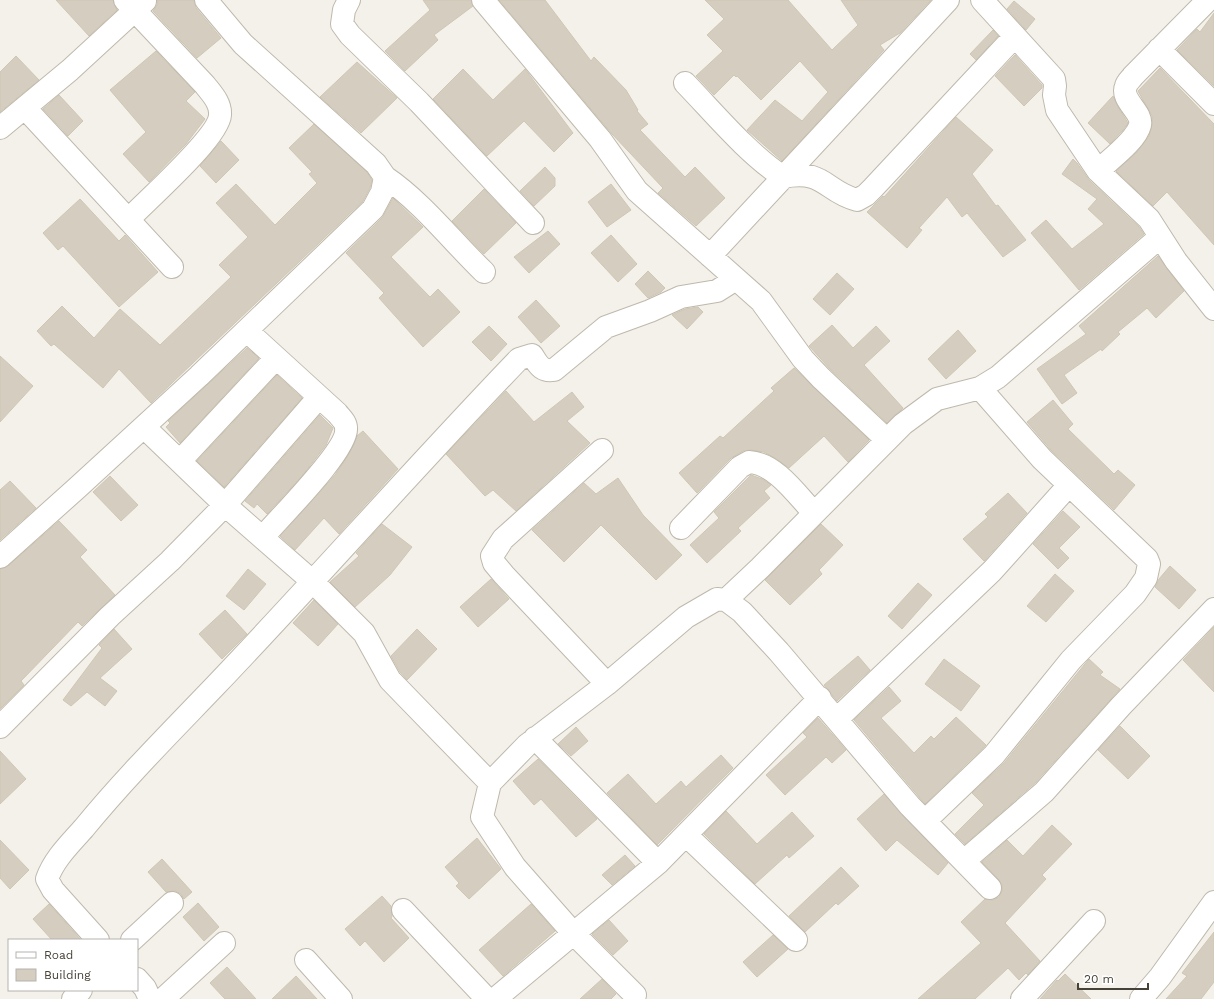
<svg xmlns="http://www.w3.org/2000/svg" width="1214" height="999" font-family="'Work Sans',sans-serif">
	<rect width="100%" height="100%" fill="#f4f1ea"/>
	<path fill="#d5cdbf" stroke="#cfc6b3" d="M56 0H113L117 10 89 36Z
		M157 0H194L196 8 221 38 197 58 153 11 157 5Z
		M423 0H471L473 6 434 35 438 40 405 71 385 51 430 10Z
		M499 0H545L591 61 594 57 626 90 638 110 637 111 648 124 640 130 685 177 695 167 725 198 696 226 658 193 663 188 612 134Z
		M705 0H788L832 50 858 25 841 0H931L900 33 880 45 884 50 782 161 747 130 775 100 802 121 828 92 800 61 761 100 737 76 736 77 734 75 714 95 696 76 723 51 707 35 724 19Z
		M1014 1 1035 19 1026 30 1007 9Z
		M1214 13V86L1177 50 1197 29 1200 32Z
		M993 30 998 36 976 60 970 54Z
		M156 51 195 92 186 101 205 119 186 144 149 182 123 154 146 132 110 90Z
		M1015 55 1042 85V88L1024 106 995 76Z
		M16 56 39 80 0 112V72Z
		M357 62 397 98 361 133 320 97Z
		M1160 68 1214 124V245L1167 192 1153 206 1116 171 1137 152 1149 136 1152 125V116L1138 91Z
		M463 69 493 100 525 69 573 133 554 152 524 121 487 156 433 99Z
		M59 95 83 121 68 136 43 109Z
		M1113 96 1118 107 1128 123 1123 130 1110 144 1088 123Z
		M956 117 993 150 972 174 996 206 998 205 1026 240 1003 257 967 213 962 217 947 197 919 228 922 230 907 248 867 212 883 196 884 197Z
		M314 124 367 172 372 180 370 188 363 201 151 403 119 369 103 388 54 344 51 346 37 331 62 306 94 338 120 309 160 345 231 277 219 265 248 237 216 203 236 184 275 225 317 183 309 174 312 172 289 148Z
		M221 141 239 160 216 183 200 166Z
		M1073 159 1077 163 1089 180 1139 227 1144 234 1079 290 1031 233 1046 220 1072 249 1104 224 1088 209 1097 199 1062 174Z
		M545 167 555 178V186L534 206 520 191Z
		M611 184 631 210 607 227 588 202Z
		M484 189 516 223 484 254 452 221Z
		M393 198 423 227 391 257 430 297 438 289 460 312 423 347 379 298 384 293 346 253 382 218Z
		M80 199 119 241 125 235 158 272 119 307 63 246 58 250 43 233Z
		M548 231 560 244 529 273 514 257Z
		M611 235 637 264 618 282 591 253Z
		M1158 256 1184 291 1156 318 1147 308 1118 332 1120 334 1102 351 1101 349 1064 375 1077 393 1062 404 1037 369 1086 334 1079 326Z
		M648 271 665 288 661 292 648 298 635 284Z
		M837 273 854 289 830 315 813 299Z
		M536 300 560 326 541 343 518 317Z
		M698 307 703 312 687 329 672 315 685 309Z
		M832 325 853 348 876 326 890 341 864 365 903 408 887 423 830 369 809 346Z
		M489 326 507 344 491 361 472 342Z
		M958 330 976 351 946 379 928 359Z
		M247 348 259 358 180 443 166 427 170 423 168 421Z
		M0 356 33 386 0 422Z
		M794 368 869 440 848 462 824 436 789 468 775 458 764 452 751 450 743 451 731 458 697 493 679 473 720 436 723 438 774 391 771 388Z
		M277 375 302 398 224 487 197 461Z
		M506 391 534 422 572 392 584 407 567 421 590 443 516 511 493 490 485 496 446 454Z
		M1053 400 1073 424 1068 429 1114 474 1118 470 1135 485 1114 510 1051 450 1027 422Z
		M320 415 333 428 326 445 302 476 267 514 257 504 254 508 245 501Z
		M363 431 398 469 339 534 324 518 295 550 280 536 335 475 347 457 357 436Z
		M751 475 762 479 771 485 764 491 770 498 738 528 741 531 707 563 690 545 719 518 714 512Z
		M110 476 138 505 121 521 93 492Z
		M618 478 643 515 682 555 656 580 601 525 564 562 532 530 584 483 596 494Z
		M10 481 36 508 0 540V490Z
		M1008 493 1027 513 984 561 963 539 988 517 985 514Z
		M1063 511 1080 527 1059 548 1069 558 1058 569 1033 544Z
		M59 521 87 550 80 557 115 595 82 626 78 622 21 681 24 685 0 709V569L8 566Z
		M382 524 412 547 390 575 355 607 330 582 359 556 356 553Z
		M821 524 843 545 819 570 822 574 790 605 765 580Z
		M1170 566 1196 590 1179 609 1155 587 1159 579Z
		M248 569 266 584 244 610 226 596Z
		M1055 574 1074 591 1046 622 1027 606Z
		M491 579 509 599 478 627 460 607Z
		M918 583 932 595 902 629 888 616Z
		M314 600 338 624 318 646 293 623Z
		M225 610 247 634 222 659 199 634Z
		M1214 627V692L1183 660Z
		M114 629 132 649 100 678 117 691 105 706 87 692 71 706 63 700 102 648 99 645Z
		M417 629 437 649 407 680 400 672 391 656Z
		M858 656 870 670 837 701 824 685Z
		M944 659 980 686 961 711 925 684Z
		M1089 659 1103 672 1100 675 1120 689 1035 783 965 844 955 834 984 805 972 793 1004 763Z
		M889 687 901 701 881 718 914 753 931 736 934 739 956 717 986 745 925 804 854 720Z
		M818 718 846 750 832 763 826 757 785 795 766 775 807 737 803 733Z
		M1120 726 1150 756 1128 779 1098 750Z
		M576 727 588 741 571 756 558 744Z
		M0 751 26 779 0 804Z
		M721 755 733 768 657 845 607 793 628 774 656 804 681 781 686 787Z
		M538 759 597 819 576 837 541 799 534 805 513 781Z
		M884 794 948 863 938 875 897 840 886 851 857 819Z
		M726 811 757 844 792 812 814 836 789 858 787 855 755 884 704 834Z
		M1052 825 1072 844 1042 875 1046 879 1005 923 1040 961 1028 975 1026 973 1019 980 1008 968 975 999H918L981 943 961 922 985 899 993 900 999 897 1002 891V885L999 880 982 862 1007 840 1023 856Z
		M477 838 501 869 469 899 456 886 459 883 445 867Z
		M0 840 29 870 10 889 0 878Z
		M625 855 635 866 612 885 602 875Z
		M162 859 192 892 184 899 181 894 176 891 166 892 148 872Z
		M841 867 859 886 838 905 836 903 805 932 789 916Z
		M382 896 391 906 392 916 391 918 409 938 384 962 365 941 360 946 345 929Z
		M198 903 219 927 204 941 183 917Z
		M49 904 81 940H52L33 919Z
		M531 904 555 931 503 976 479 950Z
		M609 920 628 941 613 955 592 934Z
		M1214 932V982L1201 999H1166L1187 976 1182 973Z
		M773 935 788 949 757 977 743 962Z
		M227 967 256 999H225L210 983Z
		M1065 974 1091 999H1040L1057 980 1058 981Z
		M296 976 317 999H272Z
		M602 979 616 994 611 999H580Z"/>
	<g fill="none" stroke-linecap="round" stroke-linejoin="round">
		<defs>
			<path id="street" d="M125 0 205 85C212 94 221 103 220 115 219 137 147 200 129 219
				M349 0 344 10 342 24 350 35 419 102 533 223
				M483 0 600 139 637 191 761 301 803 359 821 378 887 440
				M982 0 1054 79 1055 86 1054 95 1057 110 1098 171 1149 219 1176 261 1214 309
				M1159 49 1214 104
				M685 83C715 114 747 153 783 177 825 169 824 191 857 200L866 195 873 188 1015 36
				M25 108 172 267
				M0 128 70 70 145 1
				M1098 171C1109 160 1136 141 1140 125 1143 112 1120 100 1126 86 1127 82 1131 79 1133 76L1208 0
				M385 177C423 203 451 240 484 272
				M710 256 948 0
				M247 331 337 413C341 418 346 422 346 428 349 449 278 519 263 537
				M144 427 225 505 312 581 364 633 390 680 490 783
				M602 450 503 539 492 556 494 563 504 575 607 684
				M180 461 276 358
				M681 528 740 467 749 462C775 463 797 495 814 513
				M0 557 77 488 199 376 373 209 382 192 385 177 376 164 243 44 206 0
				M726 600 760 568 903 424 937 399 980 388 998 377 1160 237
				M837 719 992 571 1069 485
				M0 727 110 616 170 561 225 505 319 397
				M535 738 658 863
				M925 821 994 755 1071 660 1135 594 1146 578 1149 564 1147 559 1042 459 980 388
				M686 835 796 940
				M964 861 1044 792 1121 706 1214 609
				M403 910 487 999
				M98 940 53 890 47 879C54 859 70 844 84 828 125 778 171 732 216 685 318 578 416 466 519 359L532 355C538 364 541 372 554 370L606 327 650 311 681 297 717 291 736 279
				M132 940 172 903
				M306 960 341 999
				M137 979 145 988 150 999
				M635 995 574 934 515 867 482 817 490 783 527 745 607 684 686 617 717 599 726 600 742 612 779 652 910 806 990 888
				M73 999 81 990
				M163 999 224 943
				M495 999 658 863 820 698
				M1022 999 1094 921
				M1141 999 1160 977 1214 902"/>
		</defs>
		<use href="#street" stroke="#bfb9ac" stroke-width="24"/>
		<use href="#street" stroke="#fff" stroke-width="22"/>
	</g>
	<rect x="8" y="939" width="130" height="52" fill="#ffffff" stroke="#b5b3af"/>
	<rect x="16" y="952" width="20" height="6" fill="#ffffff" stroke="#b5b3af"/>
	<text x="44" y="959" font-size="12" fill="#474238">Road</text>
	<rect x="16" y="969" width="20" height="12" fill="#d5cdbf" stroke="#b5b3af"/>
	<text x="44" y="979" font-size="12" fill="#474238">Building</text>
	<path d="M1078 983v6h70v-6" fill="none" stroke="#474238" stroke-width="2"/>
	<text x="1084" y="983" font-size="12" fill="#474238" stroke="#ffffff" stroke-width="3" paint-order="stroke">20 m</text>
</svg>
